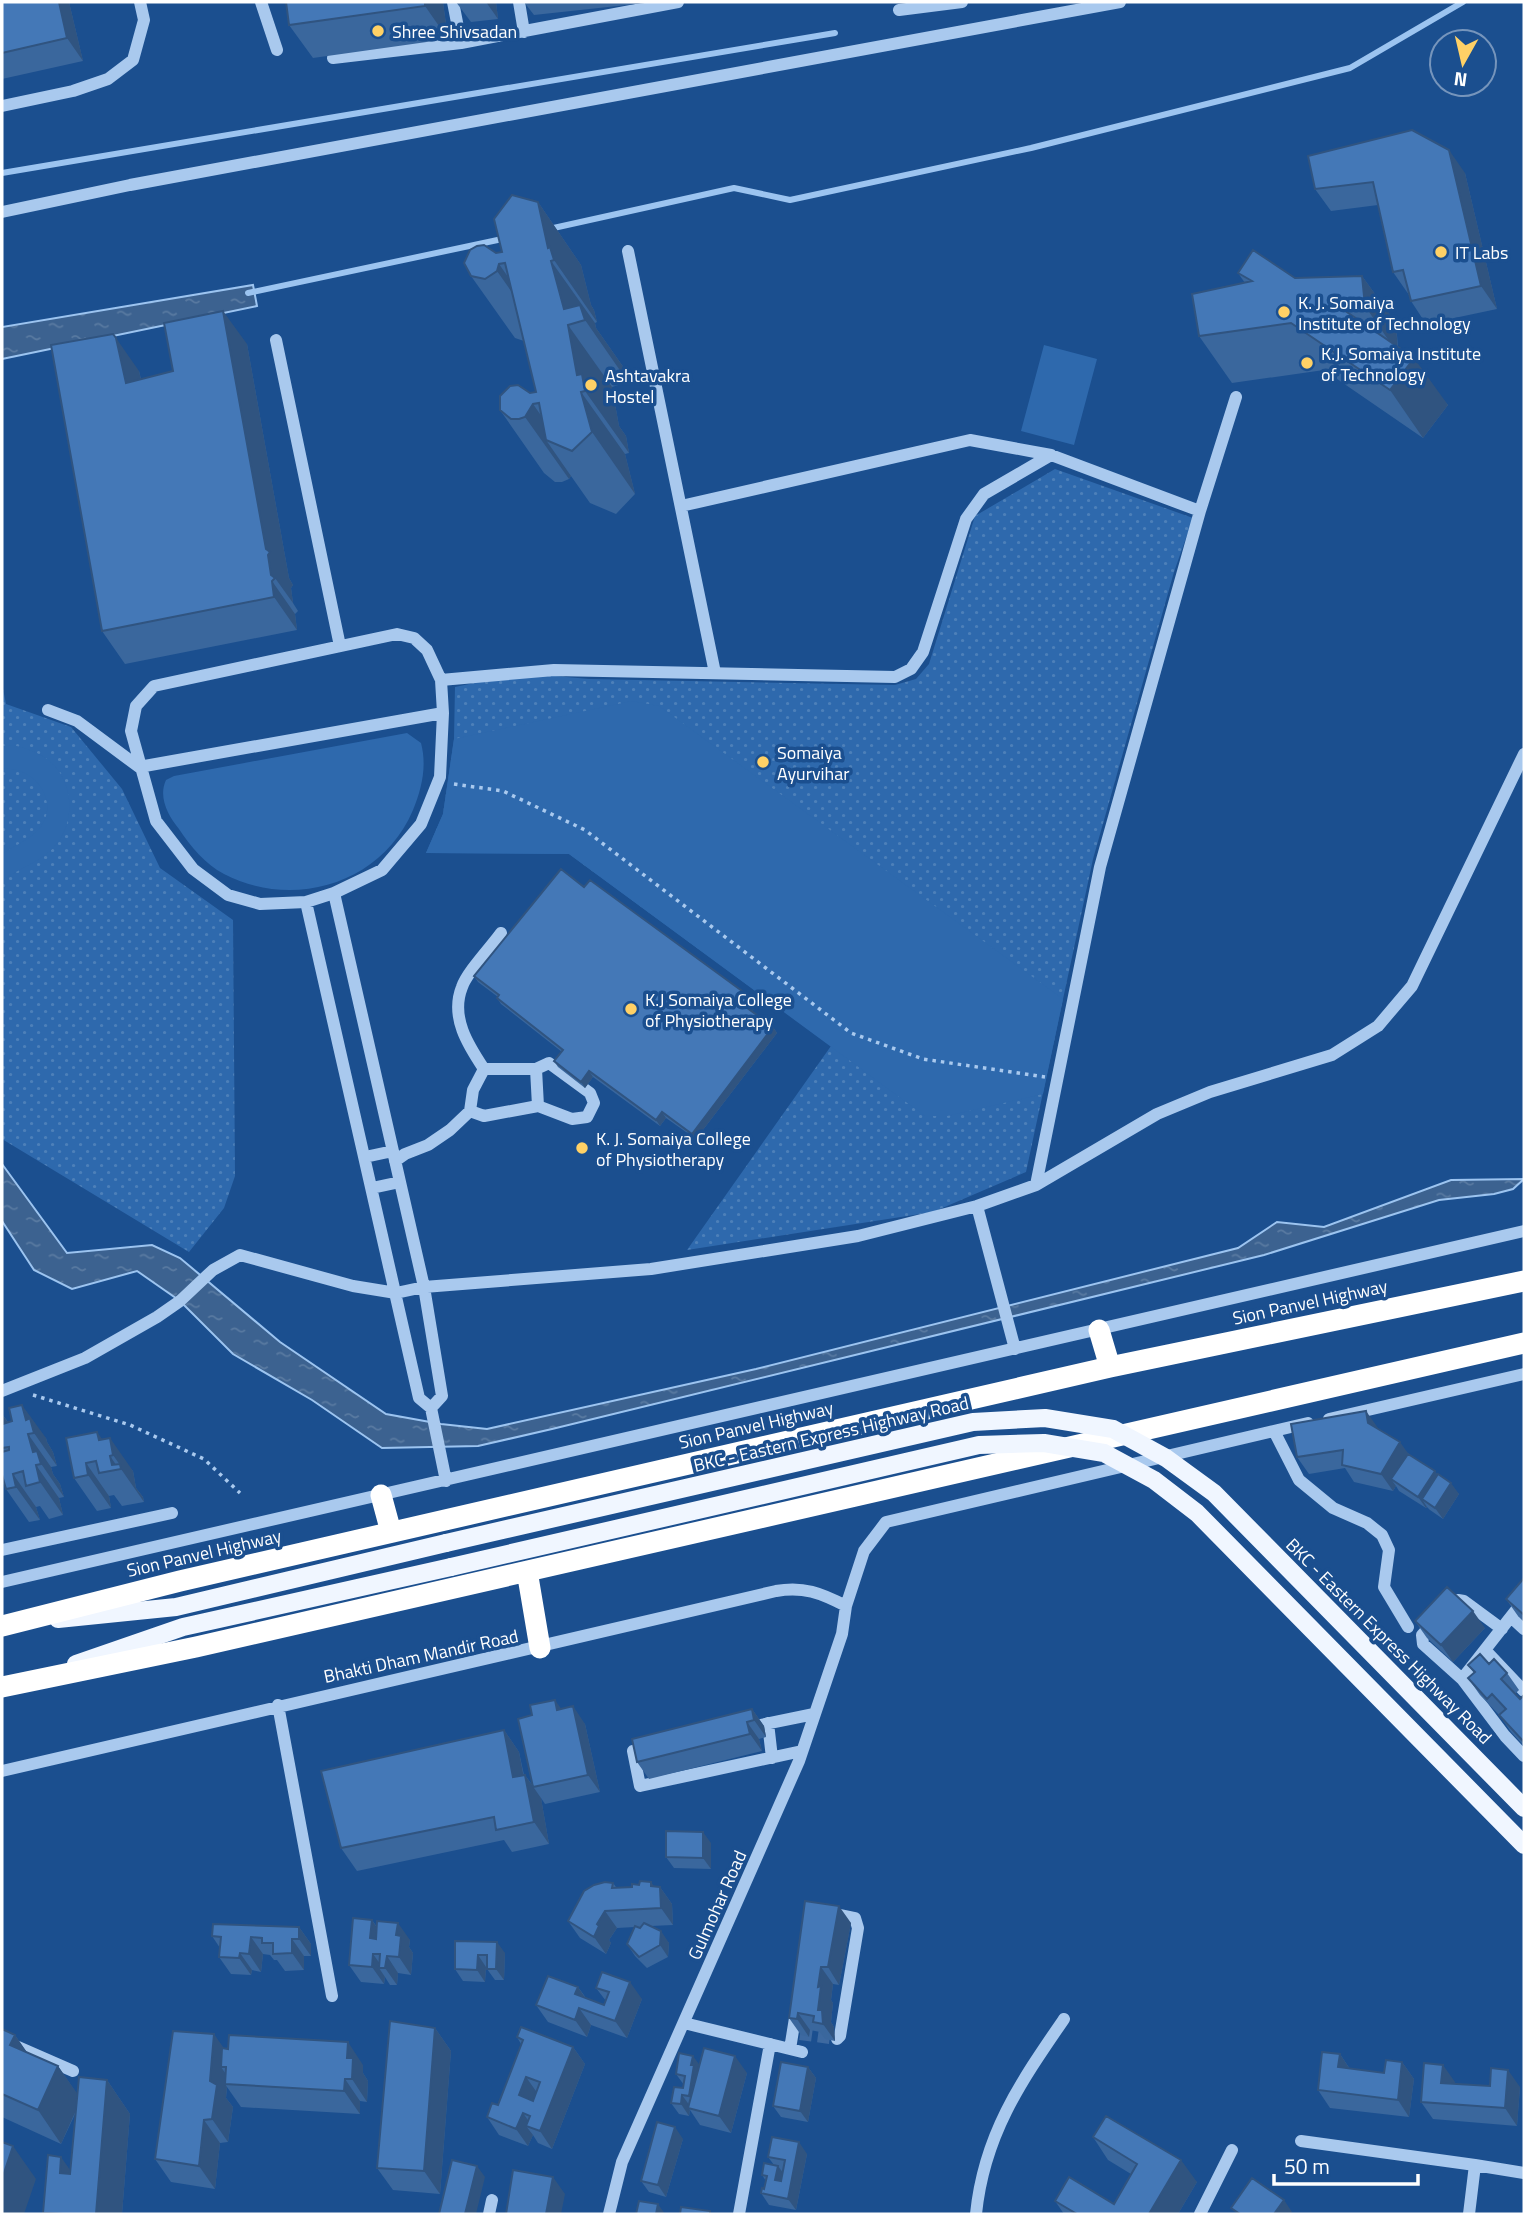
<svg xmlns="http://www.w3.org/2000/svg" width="1526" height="2216" font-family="'Titillium Web',sans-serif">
	<defs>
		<pattern id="grass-dots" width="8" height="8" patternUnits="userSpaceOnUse" patternTransform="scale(1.75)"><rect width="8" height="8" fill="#2e69ad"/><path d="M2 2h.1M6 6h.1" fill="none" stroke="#4d80b9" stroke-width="1.8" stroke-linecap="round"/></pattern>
		<pattern id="water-ripples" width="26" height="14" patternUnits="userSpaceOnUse" patternTransform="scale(1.75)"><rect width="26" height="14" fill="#3c6290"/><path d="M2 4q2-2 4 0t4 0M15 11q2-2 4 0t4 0" fill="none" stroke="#597aa1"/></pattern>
	</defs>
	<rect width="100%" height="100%" fill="#1b4f8f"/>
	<path fill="url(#grass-dots)" d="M1055 469 1193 518 1174 572 1093 859 1026 1172 933 1212 687 1250 831 1046 569 854 426 853 443 814 454 739 455 687 521 673 589 679 895 685 916 679 929 664 975 516Z
		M2 684 6 704 71 727 122 789 160 868 233 920 235 1176 224 1208 189 1252 2 1139Z"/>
	<path fill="#2e69ad" d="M1044 345 1097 359 1074 445 1021 431Z
		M632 701 659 706 1063 999 1043 1094 947 1116H925L569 854 426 853 443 814 454 739Z
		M407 733 421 743C427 766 422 788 413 810 382 884 293 910 224 874 205 864 191 847 179 829 168 816 158 797 166 780L174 776Z
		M13 745C28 749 41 753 52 763 75 785 75 826 53 848 42 860 16 871 2 880V854C12 847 26 841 35 833 64 807 37 765 2 769V746Z"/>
	<path fill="url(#water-ripples)" stroke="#9cc4f0" stroke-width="2" d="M253 285 257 306 2 359V327Z
		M2 1164 67 1253 152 1245 180 1258 280 1342 386 1414 441 1424 487 1429 756 1369 1238 1248 1277 1222 1324 1227 1451 1180 1524 1179 1513 1189 1494 1194 1439 1200 1264 1255 552 1429 478 1446 382 1448 312 1400 233 1354 180 1301 137 1271 72 1289 34 1270 2 1221Z"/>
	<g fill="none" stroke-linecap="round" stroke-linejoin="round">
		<path stroke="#9cc4f0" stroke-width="6" d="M2 173 835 33
			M549 229 734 188 790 200 1031 148 1350 68 1463 2
			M248 293 507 238"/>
		<path stroke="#3d69a0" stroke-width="12" stroke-dasharray="12 6" stroke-linecap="butt" d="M800 2034 837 2039"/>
		<path stroke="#a9c9ee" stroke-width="3.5" stroke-dasharray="3.5 5" stroke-linecap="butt" d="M454 784 503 791 585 830 851 1033 923 1059 1045 1077
			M33 1395 130 1425 204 1459 240 1493"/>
		<path stroke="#a9c9ee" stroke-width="12" d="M261 2 277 50
			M453 2 461 43
			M519 2 524 32
			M899 10 962 2
			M333 58 461 43 678 2
			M2 106 73 91 108 79 133 60 144 20 140 2
			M2 212 130 185 1120 2
			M628 251 715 673
			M276 340 340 646
			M681 506 970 440 1051 455
			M1200 511 1236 397
			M397 634 414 638 427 650 441 680 443 713 440 777 421 824 382 870 334 893 306 902 260 904 228 895 193 869 156 821 131 731 136 706 154 686Z
			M441 680 554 670 895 677 911 669 923 652 966 519 984 494 1051 455 1200 511 1100 867 1036 1185
			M48 710 77 721 139 767 443 713
			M334 893 424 1287 442 1396 431 1408
			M306 902 419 1398 431 1408 446 1481
			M484 1069C468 1045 450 1017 462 987 467 972 491 947 501 933
			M470 1111 484 1116 538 1106 536 1069
			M365 1157 393 1151
			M395 1161 405 1154 428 1145 450 1130 470 1111 473 1090 484 1069H536L549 1063 590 1093 594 1103 587 1117 572 1119 538 1106
			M372 1188 400 1182
			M977 1206 1015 1349
			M2 1391 85 1358 157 1317 180 1301 213 1270 240 1255 353 1286 396 1293 424 1287 651 1269 858 1236 977 1206 1036 1185 1157 1114 1210 1092 1332 1055 1378 1026 1412 986 1524 754
			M1329 1419 1524 1374
			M1274 1431 1299 1480 1333 1508 1367 1523 1382 1535 1389 1550 1384 1587 1408 1627
			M2 1550 172 1513
			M2 1582 1524 1231
			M1448 1606 1458 1600 1464 1601 1502 1629
			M1511 1617 1524 1629
			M1433 1623 1422 1635 1423 1644 1462 1679 1505 1736 1524 1756
			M1485 1650 1524 1691
			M1462 1679 1524 1600
			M278 1705 332 1996
			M768 1723 772 1758
			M746 1728 814 1714
			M649 1748 633 1751 640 1786 802 1751
			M2 1771C260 1710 518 1653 776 1591 803 1586 821 1593 846 1606
			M831 1913 855 1918 858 1928 840 2036 837 2039
			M684 2023 802 2052
			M2 2040 73 2071
			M790 2049 796 2012
			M1301 2141 1475 2165
			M489 2214 492 2200
			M609 2214 622 2162 799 1761 842 1634 846 1606 864 1551 886 1522 1308 1423
			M739 2214 770 2044
			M976 2214C984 2135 1020 2083 1064 2019
			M1200 2214 1232 2150
			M1469 2214 1475 2165 1524 2173"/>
		<path stroke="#f0f6ff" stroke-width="18" d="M58 1619 176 1607 446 1543
			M76 1664 183 1627 451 1567"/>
		<path stroke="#fff" stroke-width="21" d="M1099 1330 1110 1367
			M381 1495 391 1532
			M527 1571 540 1648
			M2 1626 180 1581 1110 1367 1524 1281
			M2 1687 196 1647 1524 1343"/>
		<path stroke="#f0f6ff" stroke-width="18" d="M446 1543 973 1422 1045 1418 1113 1429 1166 1458 1214 1493 1524 1808
			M451 1567 979 1445 1044 1443 1104 1453 1154 1480 1197 1513 1524 1845"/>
	</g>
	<path fill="#3a679d" d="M2 2H69L83 61 2 79Z
		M443 2 448 39 313 58 289 25Z
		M456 2H496L498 19 471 22Z
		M524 2H654L534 15Z
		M1308 156 1465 173 1497 309 1426 324 1411 301 1409 295 1393 272 1378 205 1331 211 1315 189Z
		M538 202 581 265 591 305 594 310 597 322 595 323 596 328 624 368 628 382 612 387 619 426 626 436 629 453 625 454 635 494 616 514 590 503 571 476 569 479 562 482H555L544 473 500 410 530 393 536 392 524 341 515 338 471 276 496 253 502 252Z
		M1238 273 1295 278 1362 276 1396 323 1398 347 1448 405 1423 438 1324 370 1232 383 1199 336 1245 283Z
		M247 344 289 578 293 585 291 588 293 603 298 611 295 614 297 630 125 664 102 631 139 371 141 379 173 371Z
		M584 887 753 999 757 1005 752 1011 773 1027 777 1033 696 1139 666 1118 660 1126 593 1077 585 1088 558 1067 554 1061 562 1052 501 1004 497 998 498 997 478 982 474 976Z
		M2 1414 8 1422 46 1438 47 1442 53 1452 57 1466 51 1467 53 1474 60 1484 64 1497 59 1498 63 1515 49 1519 40 1506 36 1507 40 1520 29 1522 6 1489 2 1481Z
		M1378 1429 1409 1454 1437 1474 1459 1494 1443 1519 1430 1510 1427 1507 1426 1508 1399 1491 1396 1486 1393 1491 1354 1482 1345 1468 1309 1474 1297 1457Z
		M103 1440 133 1471 136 1488 143 1497 144 1502 122 1506 114 1495 109 1496 111 1508 97 1511 74 1478Z
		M1524 1578V1622L1518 1616 1506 1599Z
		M1415 1621 1485 1628 1453 1662 1427 1638Z
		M1489 1664 1507 1673 1519 1690 1515 1694 1520 1699 1524 1697V1746L1511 1732 1500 1716 1480 1695 1468 1678 1474 1673 1468 1665Z
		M562 1709 585 1724 600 1792 545 1804 541 1798 549 1844 512 1852 504 1840 357 1871 341 1848 504 1730 519 1752 524 1775H525L533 1786Z
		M752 1709 764 1726 766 1737 759 1739 762 1751 649 1779 637 1762Z
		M711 1843V1869L674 1868 666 1857Z
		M613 1883 616 1887H660L672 1904 673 1925 651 1926 669 1943 668 1957 647 1968 635 1956 627 1944 635 1927 617 1928 609 1940 611 1943 606 1954 580 1938 568 1921Z
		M805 1901 851 1923 839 1985 833 1984 831 2000 833 2003 831 2022 834 2027 835 2041 825 2039 820 2032 810 2030 809 2037 801 2035 789 2018Z
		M372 1920 377 1927 410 1940 409 1947 413 1953 411 1975 398 1973 397 1985H390L385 1977 384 1984 361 1982 349 1965Z
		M299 1927 311 1944V1956H304V1970L285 1971 277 1960H274L270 1955 263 1954 261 1972 252 1970 251 1975 231 1974 219 1957 220 1948 212 1936Z
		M455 1941 505 1953 504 1980H495L487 1969V1967H486L485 1982 463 1981 455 1969Z
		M578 1987 586 1998 604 2005 606 2001 596 1988 642 1999 627 2038 591 2025 587 2037 548 2022 536 2005Z
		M435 2028 451 2051 440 2194 393 2190 377 2168Z
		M2 2029 15 2035 27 2053 58 2066 77 2094 107 2080 130 2114 122 2214H45L43 2213 70 2170 76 2112 61 2144 2 2117Z
		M517 2037 573 2047 585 2064 552 2149 538 2143 533 2135 528 2146 499 2135 487 2117 498 2105 521 2044Z
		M224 2049 363 2065V2073L368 2081 367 2102 360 2101V2114L241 2107 227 2087 226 2098 233 2107 228 2142 220 2143 215 2189 171 2182 155 2159Z
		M1340 2054 1350 2069 1384 2073 1402 2062 1414 2079 1409 2117 1330 2108 1318 2090Z
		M700 2066 747 2073 731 2133 700 2125 690 2110 689 2116 679 2114 671 2103 683 2088 684 2085 676 2074Z
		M808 2067 816 2078 808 2122 781 2117 773 2106Z
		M1455 2082V2084L1490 2086 1520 2087 1517 2126 1433 2119 1421 2102Z
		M1093 2137 1197 2182 1178 2214H1064L1055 2201 1114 2204 1131 2174 1108 2160Z
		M683 2139 666 2197 649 2192 641 2181Z
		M807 2154 796 2210 769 2205 761 2193 764 2189 766 2181 762 2175 774 2165 768 2157Z"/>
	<path fill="#305480" d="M59 2H69L83 61 67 38Z
		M425 2H443L448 39 425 6Z
		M486 2H496L498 19Z
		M1449 150 1465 173 1497 309 1481 286Z
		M538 202 581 265 591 305 594 310 597 322 554 260 548 248Z
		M551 261 595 323 596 328 624 368 628 382 585 320 564 309Z
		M499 264 543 327 541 334 497 271Z
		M1362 276 1396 323 1398 354 1365 306Z
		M223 311 247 344 289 578 293 585 291 588 293 603 275 578 271 575Z
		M568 325 612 387 619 426 626 436 629 453 585 391 577 375Z
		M116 338 139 371 149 416 126 383Z
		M1414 358 1448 405 1423 438 1390 390Z
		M581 392 625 454 635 494 592 432Z
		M533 404 563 447 546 440 571 476 569 479 525 417Z
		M272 581 295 614 297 630 274 597Z
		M753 999 757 1005 750 1013 746 1007Z
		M773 1027 777 1033 696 1139 692 1134Z
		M589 1071 593 1077 585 1088 581 1082Z
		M662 1112 666 1118 660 1126 656 1120Z
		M22 1405 46 1438 47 1442 53 1452 57 1466 34 1433 26 1420Z
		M1366 1411 1378 1428 1380 1440 1368 1423Z
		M2 1414 23 1444 3 1424Z
		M97 1432 113 1454 110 1438 133 1471 136 1488 143 1497 144 1502 121 1469 120 1465 113 1455 110 1456 119 1469 112 1465 99 1440Z
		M28 1434 51 1467 53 1474 60 1484 64 1497 33 1452Z
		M1400 1442 1412 1459 1391 1479 1396 1486 1393 1491 1381 1474Z
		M86 1463 109 1496 111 1508 88 1475Z
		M36 1465 59 1498 63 1515 40 1482Z
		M1435 1471 1443 1483 1422 1499 1427 1507 1426 1508 1418 1497Z
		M13 1474 36 1507 40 1520 16 1487Z
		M1451 1483 1459 1494 1443 1519 1435 1508Z
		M1473 1611 1485 1628 1453 1662 1441 1645Z
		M555 1700 567 1717 557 1710Z
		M573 1706 585 1724 600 1792 588 1775Z
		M752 1709 764 1726 766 1737 754 1720Z
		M747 1722 759 1739 762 1751 750 1734Z
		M504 1730 519 1752 528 1799 513 1777Z
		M525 1775 541 1798 549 1844 534 1822Z
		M703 1832 711 1843V1869L703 1858Z
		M651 1882 660 1894V1887L672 1904 673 1925 661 1908 651 1886Z
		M839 1906 851 1923 839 1985 828 1967Z
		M605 1911 617 1928 609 1940 611 1943 606 1954 594 1937 597 1924Z
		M372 1920 383 1937 382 1955 370 1938Z
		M398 1923 410 1940 409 1947 413 1953 411 1975 399 1957 396 1935Z
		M299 1927 311 1944V1956L299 1939Z
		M661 1931 669 1943 668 1957 660 1945Z
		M251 1937 263 1954 261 1972 249 1954Z
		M292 1939 304 1956V1970L292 1953Z
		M497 1942 505 1953 504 1980 496 1969Z
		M240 1953 252 1970 251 1975 239 1958Z
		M373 1954 383 1968H379L385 1977 384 1984 372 1967Z
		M478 1955 486 1967 485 1982 477 1970Z
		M387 1956 398 1973 397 1985 385 1968Z
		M821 1967 833 1984 831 2000 833 2003 831 2022 834 2027 835 2041 823 2024 818 2010V1987Z
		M630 1982 642 1999 627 2038 615 2021Z
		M578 1987 590 2005 587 2012 575 1994Z
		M579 2008 591 2025 587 2037 575 2020Z
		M798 2013 810 2030 809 2037 797 2019Z
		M435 2028 451 2051 440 2194 424 2171Z
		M214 2034 230 2057 226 2067H221L228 2077 225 2084 227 2087 226 2098 233 2107 228 2142 212 2119 210 2081Z
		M15 2035 38 2068 10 2045Z
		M348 2042 363 2065V2073L368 2081 367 2102 352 2079 347 2058Z
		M573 2047 585 2064 552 2149 540 2131Z
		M1340 2054 1351 2071 1338 2067Z
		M693 2056 701 2067 697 2107 689 2096Z
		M735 2056 747 2073 731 2133 719 2116Z
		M1402 2062 1414 2079 1409 2117 1398 2100Z
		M1443 2065 1455 2082 1453 2100 1441 2083Z
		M58 2066 81 2099 61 2144 38 2110Z
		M808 2067 816 2078 808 2122 800 2111Z
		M1508 2070 1520 2087 1517 2126 1505 2108Z
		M526 2077 538 2094 531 2112 519 2095Z
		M345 2079 360 2101V2114L344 2091Z
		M107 2080 130 2114 122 2214H96Z
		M682 2095 690 2106 688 2108 690 2110 689 2116 681 2104Z
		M523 2113 534 2129 526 2126 533 2135 528 2146 516 2129Z
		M204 2120 220 2143 215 2189 199 2166Z
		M675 2127 683 2139 666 2197 658 2185Z
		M799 2142 807 2154 796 2210 788 2199Z
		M13 2146 36 2179 24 2214H2V2179Z
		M61 2157 84 2190 60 2173Z
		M1181 2160 1197 2182 1178 2214H1149Z
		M477 2166 485 2177 476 2214H465Z
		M778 2166 786 2177 783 2191 775 2180Z
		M553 2177 565 2194 561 2214H546Z
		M1284 2200 1292 2212 1290 2214H1274Z
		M658 2204 665 2214H656Z"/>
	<path fill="#4478b7" stroke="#305480" stroke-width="2" fill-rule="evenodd" d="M2 2H59L67 38 2 53Z
		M286 2H425V6L289 25Z
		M1412 130 1449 150 1481 286 1411 301 1403 270 1393 272 1373 182 1315 189 1308 156Z
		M512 195 538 202 548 248 550 247 554 260 551 261 564 309 580 305 585 320 568 325 577 375 582 374 585 391 581 392 592 432 572 451 546 440 539 403 533 404 525 417 519 419H511L500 410V396L510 386 518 385 530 393 536 392 505 263 499 264 497 271 485 279 471 276 464 263 470 250 477 246 484 245 496 253 502 252 494 219Z
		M1253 250 1295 278 1362 276 1365 306 1341 308 1414 358 1390 390 1291 323 1199 336 1192 294 1252 281 1238 273Z
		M223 311 266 549 270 552 268 555 271 575 275 578 272 581 274 597 102 631 51 345 113 334 116 338 126 383 173 371 164 323Z
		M561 869 584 887 590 880 753 999 746 1007 773 1027 692 1134 662 1112 656 1120 589 1071 581 1082 554 1061 563 1050 497 998 499 995 474 976Z
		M22 1405 26 1420 30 1418 34 1433 28 1434 33 1452 37 1451 41 1464 36 1465 40 1482 26 1486 23 1471 13 1474 16 1487 6 1489 2 1475V1452L9 1450V1447L2 1448V1420L3 1424 12 1421 9 1408Z
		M1366 1411 1368 1423 1400 1442 1381 1474 1342 1465 1343 1450 1297 1457 1291 1424Z
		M97 1432 99 1440 110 1438 113 1455 110 1456 112 1465 120 1464 121 1469 99 1473 96 1461 86 1463 88 1475 74 1478 66 1438Z
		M1408 1454 1435 1471 1418 1497 1391 1479Z
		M1438 1474 1451 1483 1435 1508 1422 1499Z
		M1524 1578V1615L1506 1599Z
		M1447 1587 1473 1611 1441 1645 1415 1621Z
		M1480 1654 1489 1664 1494 1659 1507 1673 1501 1679 1520 1699 1523 1696 1524 1697V1742L1499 1715 1506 1709 1492 1694 1487 1699 1468 1678 1475 1672 1468 1665Z
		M555 1700 557 1710 573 1706 588 1775 533 1787 518 1719 532 1715 530 1705Z
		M752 1709 754 1720 747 1722 750 1734 637 1762 632 1739Z
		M504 1730 513 1777 525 1775 534 1822 496 1830 494 1817 341 1848 321 1771Z
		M666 1831 703 1832V1858L666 1857Z
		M640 1881 651 1882V1886L660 1887 661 1908 605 1911 597 1924 599 1926 594 1937 568 1921 584 1891 594 1885 605 1882 613 1883 612 1888 632 1887V1884L639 1885Z
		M805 1901 839 1906 828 1967H821L818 1987 821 1986 818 2010H822L823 2024 813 2022 814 2016 798 2013 797 2019 789 2018Z
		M353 1918 372 1920 370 1938 376 1939 377 1921 398 1923 396 1935 401 1936 399 1957 387 1956 385 1968H379L380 1954H373L372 1967 349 1965Z
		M644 1923 661 1931 660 1945 639 1957 627 1944 635 1926 640 1928Z
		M213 1924 299 1927V1939H292V1953L273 1954V1943H262V1938L251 1937 249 1954 240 1953 239 1958 219 1957 221 1937 212 1936Z
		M455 1941 497 1942 496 1969H487V1955H478L477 1970 455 1969Z
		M602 1972 630 1982 615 2021 579 2008 575 2020 536 2005 548 1976 578 1987 575 1994 604 2005 609 1992 596 1988Z
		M390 2021 435 2028 424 2171 377 2168Z
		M521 2027 573 2047 540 2131 526 2126 530 2116 523 2113 516 2129 487 2117 492 2103 498 2105 523 2040 517 2037ZM526 2077 540 2082 533 2101 519 2095Z
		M2 2029 15 2035 10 2045 58 2066 38 2110 2 2094Z
		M173 2031 214 2034 210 2081 217 2085 212 2119 204 2120 199 2166 155 2159Z
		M229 2035 348 2042 347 2058H353L352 2079H345L344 2091 225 2084 226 2067H221L222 2048 228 2049Z
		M704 2048 735 2056 719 2116 688 2108Z
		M1322 2052 1340 2054 1338 2067 1384 2073 1386 2060 1402 2062 1398 2100 1318 2090Z
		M679 2053 693 2056 691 2065H694L689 2096 682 2095 681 2104 671 2103 674 2087 683 2088 685 2076 676 2074Z
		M781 2062 808 2067 800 2111 773 2106Z
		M1424 2063 1443 2065 1441 2083 1490 2086 1491 2068 1508 2070 1505 2108 1421 2102Z
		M79 2077 107 2080 96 2214H63L43 2213 48 2155 61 2157 60 2173 70 2174Z
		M1106 2116 1181 2160 1149 2214H1077L1055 2201 1069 2177 1114 2204 1137 2164 1093 2137Z
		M657 2122 675 2127 658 2185 641 2181Z
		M772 2137 799 2142 788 2199 761 2193 762 2188 764 2189 767 2176 762 2175 764 2163 778 2166 775 2180 781 2181 785 2160 768 2157Z
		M2 2142 13 2146 2 2179Z
		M452 2160 477 2166 465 2214H439Z
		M513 2170 553 2177 546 2214H506Z
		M1252 2178 1284 2200 1274 2214H1240L1231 2208Z
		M639 2201 658 2204 656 2214H636Z
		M681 2207 710 2211V2214H680Z"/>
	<g fill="#ffd166" stroke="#1b4f8f" stroke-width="2.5">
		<circle cx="378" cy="31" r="7"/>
		<circle cx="1441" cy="252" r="7"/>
		<circle cx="1284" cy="312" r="7"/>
		<circle cx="1307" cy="363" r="7"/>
		<circle cx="591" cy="385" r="7"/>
		<circle cx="763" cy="762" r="7"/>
		<circle cx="631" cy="1009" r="7"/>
		<circle cx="582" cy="1148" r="7"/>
	</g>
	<g text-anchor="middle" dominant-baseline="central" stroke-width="7" stroke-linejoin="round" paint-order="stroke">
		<g font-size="18" fill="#fff" stroke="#1b4f8f" text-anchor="start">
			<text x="392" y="31">Shree Shivsadan</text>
			<text x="1455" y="252">IT Labs</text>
			<text x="1298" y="302">K. J. Somaiya<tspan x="1298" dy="21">Institute of Technology</tspan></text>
			<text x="1321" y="353">K.J. Somaiya Institute<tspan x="1321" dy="21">of Technology</tspan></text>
			<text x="605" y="375">Ashtavakra<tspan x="605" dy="21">Hostel</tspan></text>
			<text x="777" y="752">Somaiya<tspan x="777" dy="21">Ayurvihar</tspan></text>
			<text x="645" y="999">K.J Somaiya College<tspan x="645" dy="21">of Physiotherapy</tspan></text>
			<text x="596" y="1138">K. J. Somaiya College<tspan x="596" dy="21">of Physiotherapy</tspan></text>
		</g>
		<g font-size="18" fill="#fff" stroke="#1b4f8f">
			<text transform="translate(1310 1302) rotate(-12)">Sion Panvel Highway</text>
			<text transform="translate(756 1425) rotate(-13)">Sion Panvel Highway</text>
			<text transform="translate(831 1434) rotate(-13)">BKC - Eastern Express Highway Road</text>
			<text transform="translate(204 1553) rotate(-13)">Sion Panvel Highway</text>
			<text transform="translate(1389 1641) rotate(45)">BKC - Eastern Express Highway Road</text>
			<text transform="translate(421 1656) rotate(-12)">Bhakti Dham Mandir Road</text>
			<text transform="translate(717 1905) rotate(-66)">Gulmohar Road</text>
		</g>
	</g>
	<rect width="1526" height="2216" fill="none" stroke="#ffffff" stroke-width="7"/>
	<g transform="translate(1463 63) rotate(188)"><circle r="33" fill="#1b4f8f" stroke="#7695bc" stroke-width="2"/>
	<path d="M0-5L12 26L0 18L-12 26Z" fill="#ffd166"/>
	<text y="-10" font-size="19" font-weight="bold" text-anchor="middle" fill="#ffffff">N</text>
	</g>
	<path d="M1274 2174v10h144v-10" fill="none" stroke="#ffffff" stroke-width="3.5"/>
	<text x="1284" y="2174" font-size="21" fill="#ffffff" stroke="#1b4f8f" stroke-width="5" paint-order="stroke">50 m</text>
</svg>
